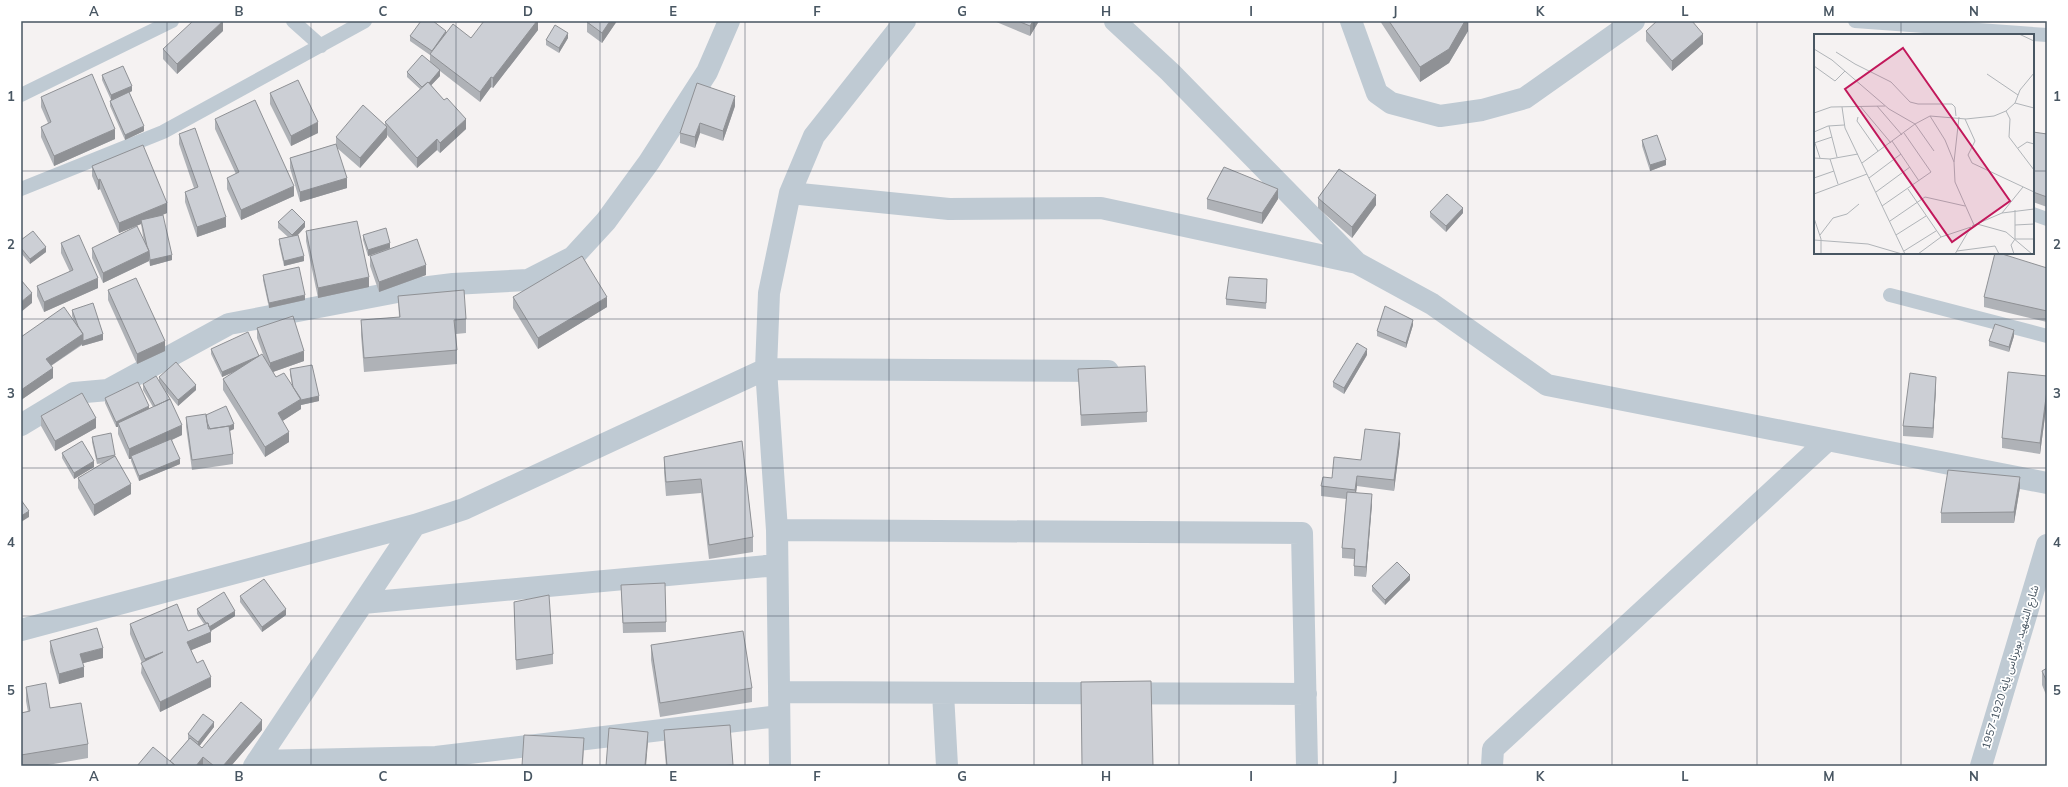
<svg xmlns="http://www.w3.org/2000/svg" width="2068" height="787" font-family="Mulish,'Noto Sans Arabic',sans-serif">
	<rect width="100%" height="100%" fill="#f5f2f2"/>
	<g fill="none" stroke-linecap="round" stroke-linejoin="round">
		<path stroke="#bfcad3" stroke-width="14" d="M293 21 321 46
			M1855 21 2047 35
			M21 95 172 21
			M21 189 163 132 365 21
			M2033 214 2047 219
			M1890 295 2047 336"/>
		<path stroke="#bfcad3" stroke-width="22" d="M1115 21 1170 72 1357 263
			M1351 21 1377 93 1391 103 1440 116 1482 110 1525 98 1634 21
			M790 193 949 209 1101 208 1357 263 1432 304 1547 385 2047 483
			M21 425 74 393 108 390 229 324 413 289 453 284 528 280 573 257 606 221 649 162 707 72 729 21
			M777 530 1302 533 1307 766
			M363 603 777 565
			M21 630 415 525 464 509 766 369 1108 371
			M779 692 1306 694
			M943 693 947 766
			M257 761 436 757 779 716
			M254 766 415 525
			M780 766 777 530 766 369 769 293 790 193 814 136 905 21
			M1492 766 1493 749 1828 440
			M1981 766 2047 545"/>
	</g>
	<path fill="#afb2b7" d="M538 21V30L493 88 491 87 480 102 440 71V76L431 85 466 129 440 153 437 150 417 168 387 135V137L360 168 337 148 347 188 300 202 290 168V158L336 144V137L385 125V122L420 89 407 77V72L430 62V55L410 41V36L446 34 471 38Z
		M617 21 602 43 587 32V22Z
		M994 21H1039L1030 36Z
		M1380 21H1468V31L1449 63 1420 82Z
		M223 31 177 74 163 59V49Z
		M1646 31 1703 44 1672 71 1646 41Z
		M568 38 559 53 546 45V40Z
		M102 75 132 91 129 93 144 131 125 140 110 106V101L111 100 102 80Z
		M697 83 735 106 723 141 700 133 695 148 680 143V133Z
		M270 93 318 133 291 146 270 104Z
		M41 97 115 139 54 166 41 137V127L48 123 41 107Z
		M215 119 294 196 241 220 227 189V178L236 174 215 129Z
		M2033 132 2047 134V207L2033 202Z
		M179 134 226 227 197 237 185 202V192L194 188 179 144Z
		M1642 140 1666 165 1650 171 1642 146Z
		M92 166 167 213 162 215 172 260 150 266 149 261 103 283 92 258V248L144 242 141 224 119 233 100 189 98 190 92 176Z
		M1318 198 1376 205 1352 238 1318 208Z
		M1207 199H1278L1262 224 1207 209Z
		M1430 212 1463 213 1446 232 1430 217Z
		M278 222 305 227 298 235 304 261 284 266 279 244V239L288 237 278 228Z
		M306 231 369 287 318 298 306 241Z
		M363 235 390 248 426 275 379 292 370 266V256L387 250 368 256 363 240Z
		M21 240 46 252 30 264 21 253Z
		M61 243 98 288 44 312 37 296V286L70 272 61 253Z
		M2047 268V322L1984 307V297Z
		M263 275 305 300 269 308 263 280Z
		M1267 284 1266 309 1226 305V299Z
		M108 290 165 351 137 364 108 300Z
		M398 296 466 319V333L456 334 457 350V364L364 372 361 335V320L399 317Z
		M513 297 607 307 538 349 513 308Z
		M72 310 103 340 82 346V345L51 366 53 378 21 400V337L74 321 72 316Z
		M1413 325 1406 348 1377 336V331Z
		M257 328 304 361 273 372 276 377 292 385 290 375V369L319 401 301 405V409L282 421 289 442 265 457 223 390V379L237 371 222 377 211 354V349L259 356 264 357 257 338Z
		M2014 336 2009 352 1989 346V341Z
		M1367 355 1344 394 1333 387V382Z
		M1078 369 1147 412V422L1081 426Z
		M2047 376V401L2040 454 2002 448V438Z
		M159 377 196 390 178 406 164 389 170 401 182 435 172 440 180 464 139 481 131 461V459H129L118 434V427H116L105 403V398L149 409 153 407 143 390V384L159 380Z
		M1936 388 1933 438 1903 436V426Z
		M206 415 234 429 230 431 233 454V464L192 470 186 427V417Z
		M41 416 96 428 55 451 41 426Z
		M92 437 115 455 131 494 94 516 78 488V478L104 463 97 464 92 442Z
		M742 441 753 537V552L709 559 701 493 666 496 664 472V457Z
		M1400 443 1394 491 1357 486 1356 492 1372 504 1366 577 1354 576V559L1342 558V548L1346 499 1321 496V486L1332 478 1361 460Z
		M62 453 94 467 74 479 62 458Z
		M2020 487 2014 523H1941V513Z
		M1410 580 1385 605 1372 591V586Z
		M621 585 666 622V632L623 633Z
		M240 596 286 615 262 632 240 602Z
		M514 602 553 654V664L516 670Z
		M197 609 235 616 211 631V642L191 650 197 663 211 687 160 712 141 673 142 663 130 634V624L188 631 204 624 197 614Z
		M50 641 103 658 83 663 84 677 59 684 50 652Z
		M651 645 752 688V702L660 717 651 660Z
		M2042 671 2047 682V697L2042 685Z
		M26 687 88 744V758L42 766H21V713L28 712 26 701Z
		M730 725 733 766H666L664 744V730Z
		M214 727 199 746 202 748 262 730 231 766H137L170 761 188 740V734Z"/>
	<path fill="#8f9195" d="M223 21V31L177 74V64Z
		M537 21H538V30L493 88V78Z
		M610 21H617L602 43V33Z
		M1033 21H1039L1030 36V26Z
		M1465 21H1468V31L1449 63 1420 82V67Z
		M446 31V36L432 56V51Z
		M568 33V38L559 53V48Z
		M1703 34V44L1672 71V61Z
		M440 70V76L424 93V88Z
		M491 77V87L480 102V92Z
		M132 86V91L111 101V95Z
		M735 96V106L723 141V131Z
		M466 119V129L440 153V143Z
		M318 122V133L291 146V136Z
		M700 123V133L695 148V137Z
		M144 126V131L125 140V135Z
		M387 127V137L360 168V158Z
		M115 129V139L54 166V156Z
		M437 139V150L417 168V158Z
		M1666 160V165L1650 171V165Z
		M347 178V188L300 202V192Z
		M100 179V189L98 190V180Z
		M294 186V196L241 220V210Z
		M1278 189V199L1262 224V213Z
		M1376 195V205L1352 238V227Z
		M167 203V213L142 224 141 220V224L119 233V223Z
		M1463 208V213L1446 232V226Z
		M226 217V227L197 237V227Z
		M305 222V227L292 241V235Z
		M390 243V248L368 256V250Z
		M46 247V252L30 264V259Z
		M149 251V261L103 283V273Z
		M172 255V260L150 266V260Z
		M304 256V261L284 266V261Z
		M426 265V275L379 292V282Z
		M369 277V287L318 298V288Z
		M98 278V288L44 312V302Z
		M32 293V303L21 312V302Z
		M305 295V300L269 308V303Z
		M607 297V307L538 349V338Z
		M1413 320V325L1406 348V343Z
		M2014 330V336L2009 352V347Z
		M83 334H103V340L82 346V344L46 369V359Z
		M165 341V351L137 364V354Z
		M1367 349V355L1344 394V388Z
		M304 351V361L270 373V363Z
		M259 356V361L222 377V372Z
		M53 368V378L21 400V390Z
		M1936 377V388L1933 438V428Z
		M196 385V390L178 406V400Z
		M2047 390V401L2040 454V443Z
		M319 396V401L301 405V409L278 424V413L301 399Z
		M149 406V411L118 423V427H116V422Z
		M96 418V428L55 451V441Z
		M234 424V429L212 438V433Z
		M182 425V435L132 458 131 456V459H129V449Z
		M289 432V442L265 457V447Z
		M1400 433V443L1394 491V480Z
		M180 459V464L139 481V476Z
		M94 461V467L74 479V473Z
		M1357 476V486L1355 500V490Z
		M2020 477V487L2014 523V512Z
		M131 484V494L94 516V505Z
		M1372 494V504L1366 577V567Z
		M29 511V517L21 522V516Z
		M1410 575V580L1385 605V600Z
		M286 609V615L262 632V627Z
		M235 611V616L209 632V627Z
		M211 632V642L187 652V642Z
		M103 648V658L80 664V654Z
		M163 652 145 669V659Z
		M84 667V677L59 684V674Z
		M211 677V687L160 712V702Z
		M262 720V730L231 766H223Z
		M214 722V727L198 748V742Z
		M648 732V742L646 766H645Z
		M584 738 583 766H582Z
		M203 757V766H196Z"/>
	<path fill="#cccfd5" stroke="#8f9195" d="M193 21H223L177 64 163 49Z
		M421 21H433L446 31 432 51 410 36Z
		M484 21H537L493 78 491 77 480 92 430 54 453 24 471 38Z
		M587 21H610L602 33 587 22Z
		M1018 21H1033L1030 26Z
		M1389 21H1465L1449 49 1420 67Z
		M1657 21H1692L1703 34 1672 61 1646 31Z
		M555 25 568 33 559 48 546 40Z
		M422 55 440 70 429 83 428 82 422 87 407 72Z
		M123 66 132 86 111 95 102 75Z
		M92 74 115 129 54 156 41 127 51 122 41 97Z
		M298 80 318 122 291 136 270 93Z
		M428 82 444 100 447 98 466 119 440 143 437 139 417 158 385 122Z
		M697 83 735 96 723 131 700 123 695 137 680 133Z
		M129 92 144 126 125 135 110 101Z
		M255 100 294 186 241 210 227 178 239 172 215 119Z
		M363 105 387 127 360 158 336 137Z
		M195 128 226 217 197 227 185 192 198 187 179 134Z
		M2033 132 2047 134V197L2033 192Z
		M1657 135 1666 160 1650 165 1642 140Z
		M336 144 347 178 300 192 290 158Z
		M143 145 167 203 119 223 100 179 98 180 92 166Z
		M1224 167 1278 189 1262 213 1207 199Z
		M1339 169 1376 195 1352 227 1318 198Z
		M1447 194 1463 208 1446 226 1430 212Z
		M292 209 305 222 292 235 278 222Z
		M163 215 172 255 150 260 149 251 147 246 141 220Z
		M357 221 369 277 318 288 306 231Z
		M137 226 149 251 103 273 92 248Z
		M386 228 390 243 368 250 363 235Z
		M33 231 46 247 30 259 21 248V240Z
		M79 235 98 278 44 302 37 286 73 270 61 243Z
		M298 235 304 256 284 261 279 239Z
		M417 239 426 265 379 282 370 256Z
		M1995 253H1999L2047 268V311L1984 297Z
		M582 256 607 297 538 338 513 297Z
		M299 267 305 295 269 303 263 275Z
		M1229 277 1267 279 1266 303 1226 299Z
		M136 278 165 341 137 354 108 290Z
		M21 280 32 293 21 302Z
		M464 290 466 319 454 320 457 350 364 358 361 320 400 317 398 296Z
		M93 303 103 334 83 341V334L78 326 72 310Z
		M1385 306 1413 320 1406 343 1377 331Z
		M64 307 83 334 46 359 53 368 21 390V337Z
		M293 316 304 351 270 363 257 328Z
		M1995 324 2014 330 2009 347 1989 341Z
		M248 332 259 356 222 372 211 349Z
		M1357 343 1367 349 1344 388 1333 382Z
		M262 354 276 377 284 373 301 399 278 413 289 432 265 447 223 379Z
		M176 362 196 385 178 400 159 377Z
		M312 365 319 396 301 400 293 387 290 369Z
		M1145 366 1147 412 1081 415 1078 369Z
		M2008 372 2047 376V390L2040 443 2002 438Z
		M1910 373 1936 377 1933 428 1903 426Z
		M156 376 170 399 155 406 143 384Z
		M138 382 149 406 116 422 105 398Z
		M82 393 96 418 55 441 41 416Z
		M170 399 182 425 129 449 118 423Z
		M226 406 234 424 229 426 210 429 207 422 206 415Z
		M206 414 208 429 229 426 233 454 192 460 186 417Z
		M1365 429 1400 433 1394 480 1357 476 1355 490 1321 486 1323 477 1332 478 1334 457 1361 460Z
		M111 433 115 455 97 459 92 437Z
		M171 439 180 459 139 476 131 456Z
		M82 441 94 461 74 473 62 453Z
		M742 441 753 537 709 545 701 479 666 482 664 457Z
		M115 456 131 484 94 505 78 478Z
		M1948 470 2020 477 2014 512 1941 513Z
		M1347 492 1372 494 1366 567 1354 566 1355 549 1342 548Z
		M21 500 29 511 21 516Z
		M1397 562 1410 575 1385 600 1372 586Z
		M264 579 286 609 262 627 240 596Z
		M665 583 666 622 623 623 621 585Z
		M224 592 235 611 209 627 208 623H206L197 609Z
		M549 595 553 654 516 660 514 602Z
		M177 604 188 631 208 623 211 632 187 642 197 663 203 660 211 677 160 702 141 663 163 652 145 659 130 624Z
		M97 628 103 648 80 654 84 667 59 674 50 641Z
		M743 631 752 688 660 703 651 645Z
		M2047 668V682L2042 671Z
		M1151 681 1153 766H1082L1081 682Z
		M46 683 50 708 81 703 88 744 21 755V713L30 711 26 687Z
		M241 702 262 720 223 766H214L203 757 196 766H176L170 761 190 738 202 748Z
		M203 714 214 722 198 742 188 734Z
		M730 725 733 765 719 766H667L664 730Z
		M609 728 648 732 645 766H606Z
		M524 735 584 738 582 766H522Z
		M153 747 176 766H137Z"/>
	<path fill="none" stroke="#485662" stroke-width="1" stroke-opacity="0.55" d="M167 21V766M311 21V766M456 21V766M600 21V766M745 21V766M889 21V766M1034 21V766M1179 21V766M1323 21V766M1468 21V766M1612 21V766M1757 21V766M1901 21V35M21 171H1815M2033 171H2047M1901 253V766M21 319H2047M21 468H2047M21 616H2047"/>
	<g text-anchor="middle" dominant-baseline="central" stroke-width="3.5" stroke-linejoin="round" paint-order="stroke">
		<g font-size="11" fill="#485662" stroke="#fff">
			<text transform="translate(2010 667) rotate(-73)">شارع الشهيد بوبرناس ياية 1920-1957</text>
		</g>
	</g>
	<g transform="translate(1814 34)">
		<rect width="220" height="220" fill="#f5f2f2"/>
		<path fill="none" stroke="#b0b4b8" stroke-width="1" d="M205 0 220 7M0 15 18 26 75 75 101 90 120 117M22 18 41 30 77 48 96 68 104 70H138L141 73 142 82M0 32 21 47 31 37M173 40 204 61M201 69 220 74M46 72 77 109M63 72 88 101M28 73 31 94 91 220M192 77 196 85 195 103 220 136M0 79 17 73 71 72M116 82 131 106 140 128 141 148 160 191M44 83 43 87 64 117M151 85 161 107 154 121 158 129 220 158M15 92 23 123M0 98 14 92 30 91M78 107 105 147M0 109 18 103M1 109 6 124M204 114 213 108 220 110M0 124 16 125 44 120M16 125 24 150M140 128 145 83M48 129 101 90 116 82 152 85 180 82 192 77 201 69 206 56 220 39M0 144 20 137M55 144 87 120M94 155 127 203M62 158 96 133M0 160 53 140M68 172 117 138 90 99M188 179 209 153M0 184 7 205V220M76 187 111 163 151 172M163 190 192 198 218 220M201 191 220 190M158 192 188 179 220 175M6 201 19 184 33 180 45 170M82 201 112 182M201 205H220M0 206 54 210 88 220M90 217 122 197M143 217 181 212 185 220M104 220 127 203 157 193 141 220M200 220 197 211 201 205V176"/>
		<path fill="#c2185b" fill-opacity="0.15" stroke="#c2185b" stroke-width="2" d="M89 14 196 167 138 208 31 55Z"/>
		<rect width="220" height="220" fill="none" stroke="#485662" stroke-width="2"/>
	</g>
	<rect width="2068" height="787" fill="none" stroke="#ffffff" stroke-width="44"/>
	<rect x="22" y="22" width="2024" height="743" fill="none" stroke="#485662" stroke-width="1.5"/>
	<g font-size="13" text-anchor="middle" font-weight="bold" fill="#485662">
		<text x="94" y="16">A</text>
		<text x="239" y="16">B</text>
		<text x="383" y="16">C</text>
		<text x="528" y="16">D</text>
		<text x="673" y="16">E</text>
		<text x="817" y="16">F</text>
		<text x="962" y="16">G</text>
		<text x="1106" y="16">H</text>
		<text x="1251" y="16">I</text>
		<text x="1395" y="16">J</text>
		<text x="1540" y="16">K</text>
		<text x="1685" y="16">L</text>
		<text x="1829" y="16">M</text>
		<text x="1974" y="16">N</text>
		<text x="11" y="101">1</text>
		<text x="2057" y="101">1</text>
		<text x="11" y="249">2</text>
		<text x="2057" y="249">2</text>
		<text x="11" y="398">3</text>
		<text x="2057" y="398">3</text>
		<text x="11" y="547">4</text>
		<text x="2057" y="547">4</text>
		<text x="11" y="695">5</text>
		<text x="2057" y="695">5</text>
		<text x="94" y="781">A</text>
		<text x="239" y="781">B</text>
		<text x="383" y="781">C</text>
		<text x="528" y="781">D</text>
		<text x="673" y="781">E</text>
		<text x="817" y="781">F</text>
		<text x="962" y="781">G</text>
		<text x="1106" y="781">H</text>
		<text x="1251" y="781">I</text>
		<text x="1395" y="781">J</text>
		<text x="1540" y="781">K</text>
		<text x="1685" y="781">L</text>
		<text x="1829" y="781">M</text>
		<text x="1974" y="781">N</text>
	</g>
</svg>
